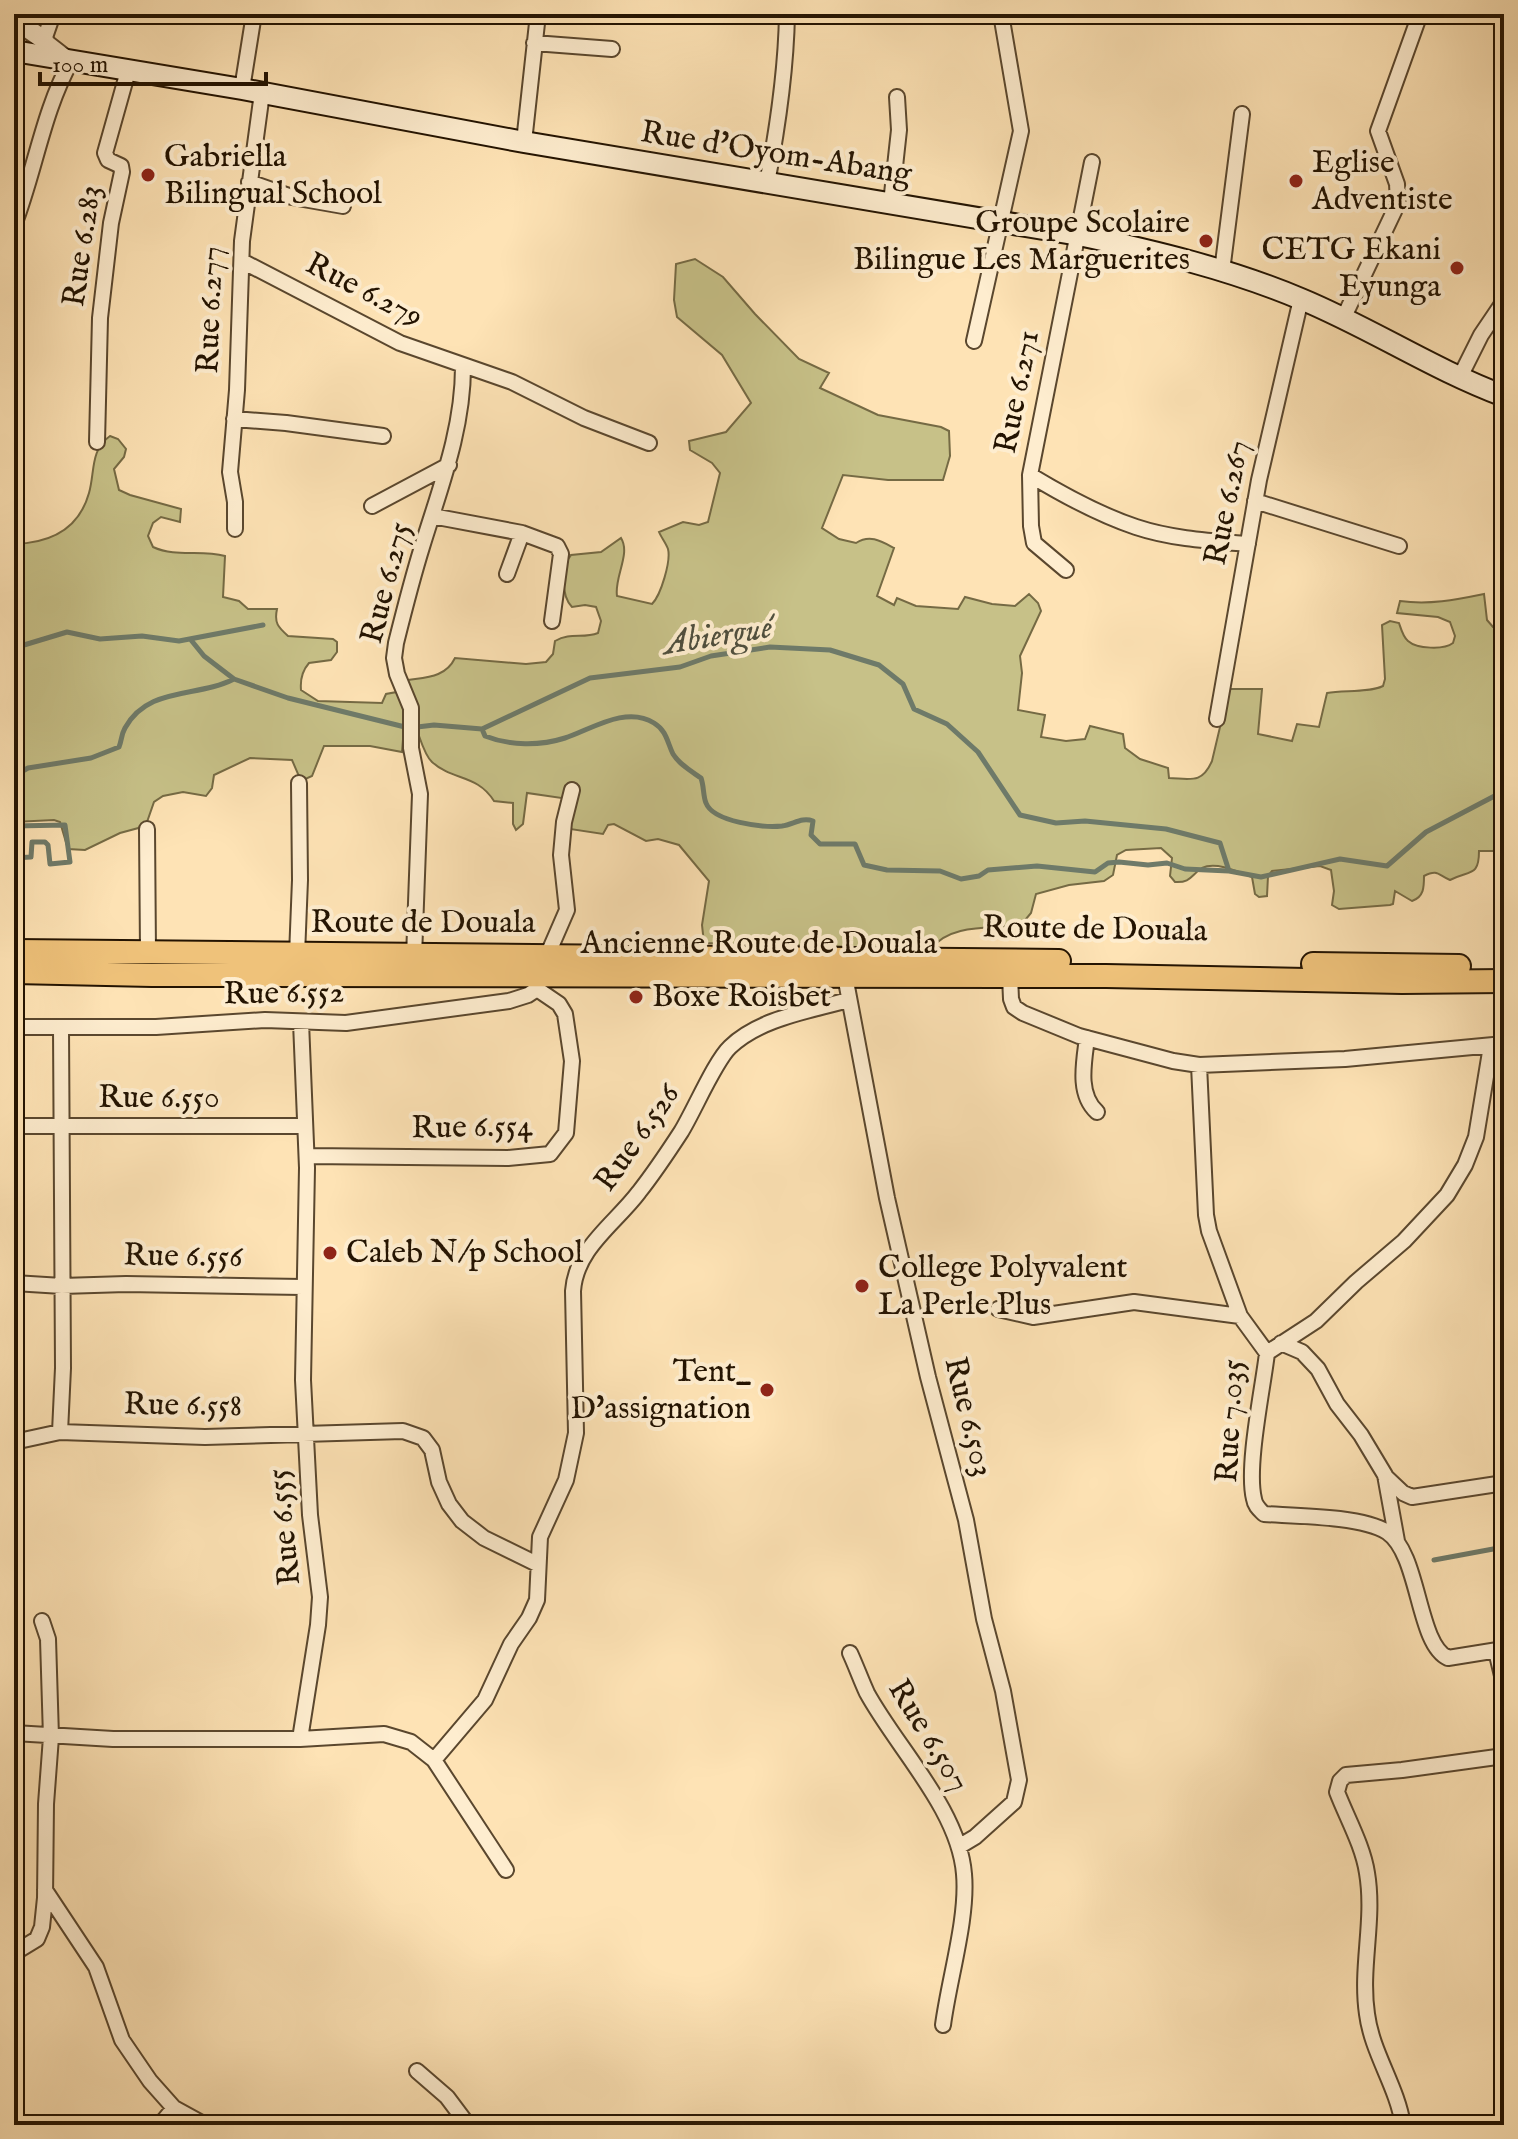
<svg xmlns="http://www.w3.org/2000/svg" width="1518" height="2139" font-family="'IM FELL English',serif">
	<rect width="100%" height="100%" fill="#fee3b5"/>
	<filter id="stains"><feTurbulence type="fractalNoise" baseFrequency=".0025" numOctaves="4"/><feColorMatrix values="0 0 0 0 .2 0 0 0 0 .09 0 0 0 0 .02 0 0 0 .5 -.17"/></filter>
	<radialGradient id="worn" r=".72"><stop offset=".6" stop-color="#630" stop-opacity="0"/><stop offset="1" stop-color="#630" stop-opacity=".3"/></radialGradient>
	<path fill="#c7c188" stroke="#756a44" stroke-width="2" d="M695 259 723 277 755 314 799 359 829 373 820 388 878 415 941 427 949 431 950 456 943 480H888L843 475 822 528 839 539 856 543C870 534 881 541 894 548L877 596 894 605 897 598 916 606 958 609 965 597 992 604 1015 606 1029 594 1038 603 1041 611 1020 656 1022 673 1018 710 1045 715 1041 737 1066 741 1085 739 1090 726 1123 734 1125 748 1140 759 1168 768 1169 778C1191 779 1202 784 1212 761L1229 689H1262L1258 734 1292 741 1297 724 1319 727 1327 693C1344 690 1368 693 1383 686L1385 679 1382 625 1390 621 1399 623C1401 629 1403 637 1408 641 1417 649 1444 650 1453 643L1455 636 1450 622 1438 617 1397 613 1400 601C1429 605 1455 600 1484 594L1487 620 1493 627 1504 628V817L1501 844 1493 851H1479C1479 877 1470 870 1450 880 1438 875 1438 869 1424 876 1424 887 1424 897 1412 901L1395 891 1393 904 1390 905 1339 909 1332 905 1334 891 1331 870 1320 866 1272 871 1268 876 1267 896 1259 897 1255 894 1252 877C1239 872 1216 861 1202 868 1191 875 1191 883 1175 882L1170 876 1172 858 1161 848 1126 850 1117 855 1113 875 1104 881 1069 885 1036 894 1031 913 1021 925C992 929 950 923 931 949L704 943 702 925 709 881 679 845 658 839 646 841 614 824 608 825 603 834 570 829 569 799 527 793 523 824 516 830 513 824V803L494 801C477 774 453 781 432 762 420 751 409 699 403 681 423 677 445 679 455 658L526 664 546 662 553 654 555 641C571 632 583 639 598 633L601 621 596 607 585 605 572 607C561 596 561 566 571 555L601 552 621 538C631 554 614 577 617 596L652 604C661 595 671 561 668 549 666 543 661 537 659 532L683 522 699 525 708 522 720 473 712 463 690 450 689 441 726 432 751 403 722 355 677 317 674 300 676 264Z
		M110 436 118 439 126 449 124 457 114 469 119 490 130 495 181 509 180 522 161 517 153 523 148 536 153 547C177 558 200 549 225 556L223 597 239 601 248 609H277C274 623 278 627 288 636L333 639 337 642V652L331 660 309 663C302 671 300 679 301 690L318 701 382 703 386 694 397 692 405 714 402 752 370 746H324L312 776 301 781 292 760 250 758 214 775 212 788 206 796 183 792 163 796 154 802 147 822 142 827 120 833 85 850 68 849 60 822 54 820 14 822V544C50 543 79 529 89 493 95 472 90 450 110 436Z"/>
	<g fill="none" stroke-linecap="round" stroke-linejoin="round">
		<path stroke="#6e7a69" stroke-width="5" d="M191 640 204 656 234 679
			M14 648 67 632 100 639 142 636 179 641 263 625
			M482 729 485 736C510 746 540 746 565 738 590 730 626 705 654 723 667 731 667 742 673 754 680 765 691 771 701 778 704 786 703 796 706 803 713 822 764 828 782 826 794 824 802 817 813 821L811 835 820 844H855L864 865 887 870 940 871 961 879 979 876 988 870 1037 866 1095 872 1108 863 1119 862 1148 865 1167 863 1185 869 1229 871
			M14 776 28 768 91 758 119 747C122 740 121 735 125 728 148 686 197 698 234 679L288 698 409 728 434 725 482 729 590 678 680 667 711 656 770 647 830 650 879 665 903 684 914 709 947 724 978 752 1020 815 1056 823 1085 821 1166 829 1220 843 1229 871 1261 877 1340 859 1387 866 1426 832 1504 791
			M14 826 65 825 70 862 50 864 48 845 45 842H32L31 857 14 858
			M1434 1560 1504 1547"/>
		<defs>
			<path id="minor" d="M534 43 612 49
				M242 89 254 14
				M524 142 538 14
				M1092 162 1030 475C1063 495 1100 515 1136 527 1172 539 1211 541 1248 544
				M249 182 292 197 343 206
				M767 183C778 126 786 72 787 14
				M891 203 899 130 897 97
				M14 225C35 171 43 111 71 61L44 40 53 14
				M242 261 400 343 512 382 584 418 649 443
				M1222 271 1242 114
				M1343 319 1398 203 1397 184 1378 131 1420 14
				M974 341 1021 131 1001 14
				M1459 379 1481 335 1504 301
				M234 419 286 423 383 436
				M97 442 100 318 111 223 122 172 121 166 108 160 105 153 128 71
				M1030 475 1031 526 1034 543 1066 570
				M1255 501 1399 546
				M372 506 449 465
				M432 516 522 533 557 546 561 554 552 621
				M235 529V502L230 472 237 390 242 241 262 93
				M507 574 522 533
				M1217 719 1259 480 1301 299
				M147 829 148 952
				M297 955 300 880 299 783
				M414 957 420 794 411 748V708L397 674 394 658 396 643C404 611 412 579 422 547 440 488 463 430 463 367
				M845 976 887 1198 928 1377 966 1520 984 1619 1003 1691 1019 1780 1014 1802 975 1837 960 1846
				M1010 976 1011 999 1014 1007 1023 1013 1079 1036 1173 1061 1199 1065 1345 1059 1504 1044
				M14 1027H156L265 1020 346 1023 509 1001 528 995 537 989 547 956 567 910 561 855 564 822 572 790
				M1087 1038C1084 1062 1077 1094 1097 1112
				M1199 1065 1206 1215 1209 1231 1240 1316 1267 1353C1263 1388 1246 1467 1254 1499 1255 1506 1259 1509 1264 1514 1295 1516 1362 1516 1387 1532 1420 1554 1417 1644 1448 1658L1504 1649
				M14 1126H305
				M307 1156 508 1158 550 1154 566 1133 572 1061 565 1014 559 1004 537 989
				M14 1283 62 1286 126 1284 303 1287
				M998 1309 1033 1317 1134 1302 1240 1316
				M1281 1343 1302 1352 1318 1369 1337 1404 1361 1435 1385 1475 1397 1541
				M1267 1353 1316 1321 1356 1282 1404 1241 1447 1195 1465 1165 1476 1137 1491 1046
				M60 1432 205 1437 403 1431 423 1438 432 1450 439 1482 449 1504 462 1521 484 1538 537 1564
				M14 1442 60 1432 63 1368 61 1028
				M1385 1476 1403 1493 1412 1497 1504 1483
				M1496 1651 1504 1684
				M850 1653C856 1666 861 1680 867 1693 897 1748 959 1810 964 1874 968 1918 949 1979 943 2025
				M14 1733 113 1739H300L318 1625 320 1597 310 1515 303 1380 307 1168 301 1022
				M300 1739 384 1734 411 1742 434 1760 506 1870
				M434 1760 485 1700 511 1644 529 1618 537 1600 540 1537 566 1480 576 1433 573 1291C576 1248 615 1224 639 1192 654 1173 668 1152 681 1132 694 1111 715 1061 730 1047 760 1018 810 1011 848 1000
				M45 1890 96 1967 122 2040 150 2081 174 2108 205 2125
				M14 1953 37 1939 42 1927 45 1898 46 1804 51 1737 48 1639 42 1621
				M417 2071 447 2097 468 2125
				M160 2125 174 2108
				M1403 2125C1397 2086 1372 2053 1367 2014 1360 1967 1375 1920 1367 1873 1363 1846 1347 1818 1337 1792L1340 1781 1346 1775 1402 1770 1504 1756"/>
			<path id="tertiary" d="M14 19 44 40"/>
			<path id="secondary" d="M14 51 242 89 524 142 1079 235C1154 251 1230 269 1301 299 1371 328 1432 369 1504 396"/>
			<path id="primary" d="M14 951 1059 961
				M1313 964 1459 966
				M14 972 152 975 1106 976 1402 982 1504 981"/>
		</defs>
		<use href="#minor" stroke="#5a472e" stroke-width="18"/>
		<use href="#tertiary" stroke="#5a472e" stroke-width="22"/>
		<use href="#secondary" stroke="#231301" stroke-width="24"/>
		<use href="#primary" stroke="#231301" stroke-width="26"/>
		<use href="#minor" stroke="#feedcf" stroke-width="14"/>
		<use href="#tertiary" stroke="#feedcf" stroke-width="18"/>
		<use href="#secondary" stroke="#feedcf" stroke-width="20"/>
		<use href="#primary" stroke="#efc27a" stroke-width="22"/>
	</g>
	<g fill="#8f2418" stroke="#feedcf" stroke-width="3">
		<circle cx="148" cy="175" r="8"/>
		<circle cx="1296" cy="181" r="8"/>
		<circle cx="1206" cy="241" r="8"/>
		<circle cx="1457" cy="268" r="8"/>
		<circle cx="636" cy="997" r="8"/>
		<circle cx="330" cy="1253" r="8"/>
		<circle cx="862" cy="1286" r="8"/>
		<circle cx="767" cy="1390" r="8"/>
	</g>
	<g text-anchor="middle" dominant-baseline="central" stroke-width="8" stroke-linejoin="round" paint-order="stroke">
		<g font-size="32" fill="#231301" stroke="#feedcf">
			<text transform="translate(776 154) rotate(9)">Rue d'Oyom-Abang</text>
			<text transform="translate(83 246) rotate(-82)">Rue 6.283</text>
			<text transform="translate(364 291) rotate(27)">Rue 6.279</text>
			<text transform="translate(211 310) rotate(-88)">Rue 6.277</text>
			<text transform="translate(1018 392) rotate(-79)">Rue 6.271</text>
			<text transform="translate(1228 503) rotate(-79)">Rue 6.267</text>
			<text transform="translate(387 583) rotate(-76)">Rue 6.275</text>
			<text x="423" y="923">Route de Douala</text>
			<text transform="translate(1095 930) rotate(1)">Route de Douala</text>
			<text x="759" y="944">Ancienne Route de Douala</text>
			<text transform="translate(284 994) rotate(-1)">Rue 6.552</text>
			<text x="159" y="1098">Rue 6.550</text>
			<text transform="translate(472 1128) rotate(-1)">Rue 6.554</text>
			<text transform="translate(638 1138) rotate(-55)">Rue 6.526</text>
			<text transform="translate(183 1257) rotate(1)">Rue 6.556</text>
			<text transform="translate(183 1406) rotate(1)">Rue 6.558</text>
			<text transform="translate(968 1417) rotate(76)">Rue 6.503</text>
			<text transform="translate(1231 1421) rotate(-87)">Rue 7.035</text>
			<text transform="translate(285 1527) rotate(-96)">Rue 6.555</text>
			<text transform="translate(928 1736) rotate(58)">Rue 6.507</text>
		</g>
		<g font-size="32" fill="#231301" stroke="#feedcf" text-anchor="start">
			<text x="164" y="157">Gabriella<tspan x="164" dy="37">Bilingual School</tspan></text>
			<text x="1312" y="163">Eglise<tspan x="1312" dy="37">Adventiste</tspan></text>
			<text x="1190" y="223" text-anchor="end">Groupe Scolaire<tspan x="1190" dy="37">Bilingue Les Marguerites</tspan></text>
			<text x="1441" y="250" text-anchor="end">CETG Ekani<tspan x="1441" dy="37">Eyunga</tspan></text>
			<text x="652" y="997">Boxe Roisbet</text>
			<text x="346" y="1253">Caleb N/p School</text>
			<text x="878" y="1268">College Polyvalent<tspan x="878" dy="37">La Perle Plus</tspan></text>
			<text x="751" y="1372" text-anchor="end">Tent_<tspan x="751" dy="37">D'assignation</tspan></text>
		</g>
		<g font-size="34" font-style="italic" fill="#4f4f3e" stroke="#feedcf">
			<text transform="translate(718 636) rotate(-9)">Abiergué</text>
		</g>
	</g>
	<rect width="1518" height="2139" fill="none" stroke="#fee3b5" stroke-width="48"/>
	<rect x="16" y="16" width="1486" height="2107" fill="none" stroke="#231301" stroke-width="4"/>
	<rect x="24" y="24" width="1470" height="2091" fill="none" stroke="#231301" stroke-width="2"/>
	<path d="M40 72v12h226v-12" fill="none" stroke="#231301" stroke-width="4"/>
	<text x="52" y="72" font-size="24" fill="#231301" stroke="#feedcf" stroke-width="6" paint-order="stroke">100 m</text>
	<rect width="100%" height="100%" filter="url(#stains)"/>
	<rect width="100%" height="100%" fill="url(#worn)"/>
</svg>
